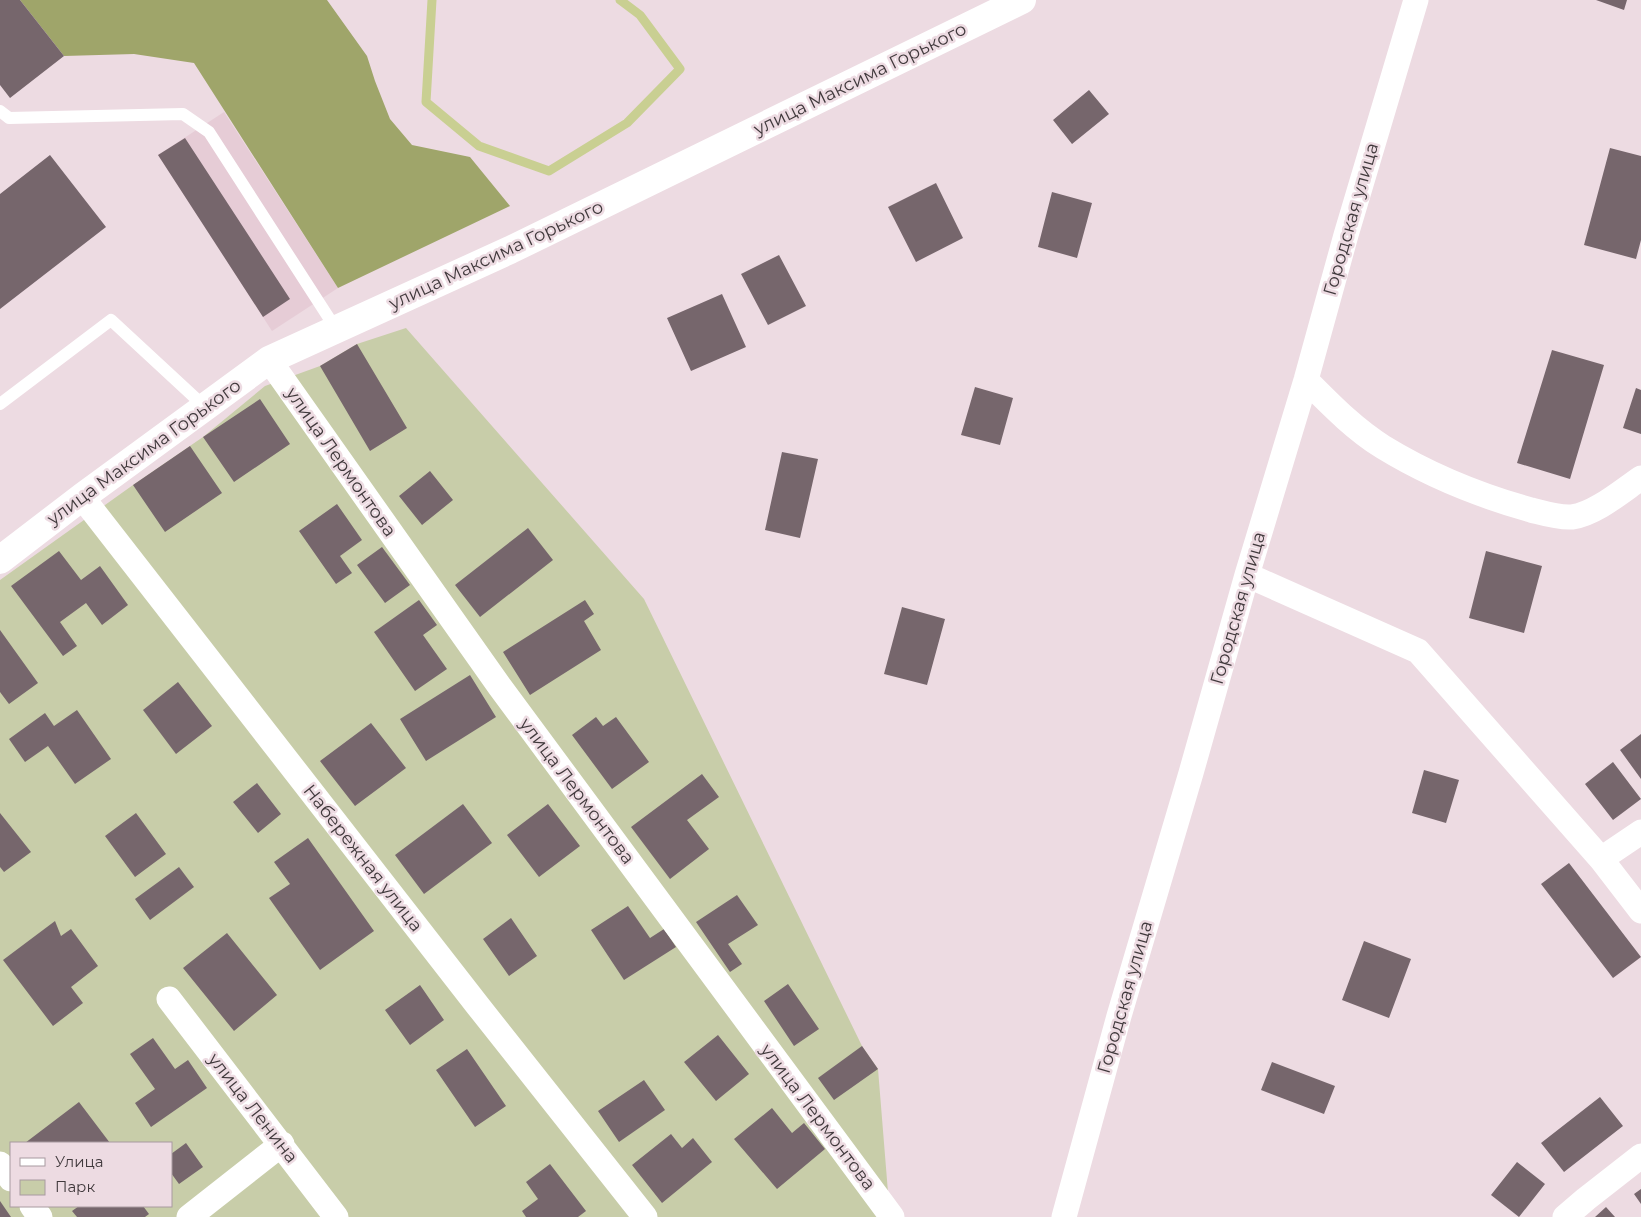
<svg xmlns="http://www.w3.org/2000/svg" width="1641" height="1217" font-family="Montserrat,sans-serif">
	<rect width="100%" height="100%" fill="#eddbe2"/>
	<path fill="#e6ccd6" d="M224 112 338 288 272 331 158 155Z"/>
	<path fill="#c8cda9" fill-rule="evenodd" d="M406 328 644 599 862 1046 878 1069 890 1217H0V580L133 485 203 437 265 386 320 366 357 344ZM11 1143H171V1206H11Z"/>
	<path fill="#9fa56a" d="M20 0H327L367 56 375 81 390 119 412 145 470 157 510 206 338 288 194 63 134 54 64 56Z"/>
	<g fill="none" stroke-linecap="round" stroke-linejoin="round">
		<path stroke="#c9cf92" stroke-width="9" d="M432 0 426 102 479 146 549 171 627 123 680 69 640 15 620 0"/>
	</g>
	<path fill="#76666c" d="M0 0H20L64 56 10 98 0 85Z
		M1596 0H1627L1624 10Z
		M1089 90 1109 114 1072 144 1053 120Z
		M185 138 290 299 263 317 158 155Z
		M1610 148 1641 156V240L1636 259 1584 245Z
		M50 155 106 227 0 309V194Z
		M936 183 963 238 916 262 888 207Z
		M1052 192 1092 203 1077 258 1038 247Z
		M779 255 806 306 768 325 741 274Z
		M722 294 746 347 691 371 667 318Z
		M357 344 407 428 370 451 320 366Z
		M1552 350 1604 365 1570 479 1517 463Z
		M975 387 1013 398 1000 445 961 435Z
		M1636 388 1641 390V434L1623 428Z
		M260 399 290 444 234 482 203 437Z
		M190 446 222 493 165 532 133 485Z
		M782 452 818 459 800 538 765 530Z
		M430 471 453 500 422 525 399 496Z
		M337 504 362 540 340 556 352 573 336 584 299 531Z
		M528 528 553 560 480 617 455 585Z
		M382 547 410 585 385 603 357 565Z
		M59 551 81 580 100 566 128 605 102 625 86 603 60 622 77 646 63 656 11 586Z
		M1486 551 1542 566 1524 633 1469 618Z
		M419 600 437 625 423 635 447 669 415 691 374 632Z
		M585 600 594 614 584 621 601 650 530 695 503 652Z
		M902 607 945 619 927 685 884 674Z
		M0 630 38 683 9 704 0 692Z
		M470 675 496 717 426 761 400 719Z
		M178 682 212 726 176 754 143 710Z
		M77 710 111 759 75 784 48 746 25 762 9 739 45 713 54 726Z
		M596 717 603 726 616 717 649 762 612 789 572 735Z
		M371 723 406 768 355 806 320 761Z
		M1641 734V779L1620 750Z
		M1613 762 1641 799 1613 820 1585 784Z
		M1424 770 1459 780 1446 823 1412 813Z
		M702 774 719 797 687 820 709 849 670 879 631 827Z
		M257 783 281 814 258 833 233 802Z
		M463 804 492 843 424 894 395 855Z
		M548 804 580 846 539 877 507 835Z
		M0 813 31 852 4 872 0 867Z
		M136 813 166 854 135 877 105 836Z
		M308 838 374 931 320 970 269 898 290 884 274 862Z
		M1569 863 1641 957 1613 978 1541 884Z
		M179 867 194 887 150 920 135 899Z
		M737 895 758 925 728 944 742 964 730 972 696 922Z
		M628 906 650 938 664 929 676 947 624 980 591 930Z
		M511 918 537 956 509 976 483 939Z
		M55 921 61 936 71 929 98 966 71 987 83 1003 53 1026 3 960Z
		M227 933 277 995 234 1031 183 968Z
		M1364 941 1411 959 1389 1018 1342 1000Z
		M788 984 819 1029 794 1046 764 1001Z
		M420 985 444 1020 410 1045 385 1010Z
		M718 1035 749 1074 716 1101 684 1062Z
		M153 1038 175 1069 188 1060 207 1088 151 1127 135 1103 155 1089 130 1054Z
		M862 1046 878 1069 834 1100 818 1078Z
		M467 1049 506 1106 475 1127 436 1070Z
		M1272 1062 1335 1086 1324 1114 1261 1090Z
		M644 1080 665 1110 619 1142 598 1111Z
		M1600 1097 1623 1126 1564 1172 1541 1143Z
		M79 1102 110 1143H25Z
		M772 1108 792 1133 804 1123 825 1149 777 1189 734 1139Z
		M671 1134 682 1148 693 1138 712 1162 662 1203 632 1165Z
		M186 1143 203 1167 179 1184 171 1173V1154Z
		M1517 1162 1545 1184 1519 1217 1491 1195Z
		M550 1164 586 1211 578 1217H526L522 1211 538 1199 526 1182Z
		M1641 1189V1204L1634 1194Z
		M0 1201 11 1217H0Z
		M79 1206H143L149 1214 145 1217H77L72 1211Z
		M1606 1207 1615 1217H1595Z"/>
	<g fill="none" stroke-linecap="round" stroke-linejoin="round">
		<path stroke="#fff" stroke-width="12" d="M0 111 9 118 183 114 209 132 336 329
			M0 404 111 320 205 407"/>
		<path stroke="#fff" stroke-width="25" d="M269 360 500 687 892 1217
			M1306 380C1330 404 1354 429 1383 447 1427 474 1481 496 1531 510 1543 513 1558 518 1572 517 1595 514 1622 491 1641 478
			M82 497 478 1006 645 1217
			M1247 575 1418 651 1601 859 1641 911
			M1601 859 1641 832
			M169 999 336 1217
			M0 1164 11 1179
			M32 1206 40 1217
			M189 1217 282 1144
			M1064 1217 1119 1016 1191 773 1247 575 1306 380 1346 235 1416 0
			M1565 1217 1586 1199 1641 1156"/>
		<path stroke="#fff" stroke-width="28" d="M0 560 82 497 269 360 510 250 1022 0"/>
	</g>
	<g text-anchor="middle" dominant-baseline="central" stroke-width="5" stroke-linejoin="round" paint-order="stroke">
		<g font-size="18" fill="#40393c" stroke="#eddbe2">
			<text transform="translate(860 79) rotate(-26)">улица Максима Горького</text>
			<text transform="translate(1351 219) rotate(-74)">Городская улица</text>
			<text transform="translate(496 255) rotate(-25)">улица Максима Горького</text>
			<text transform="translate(144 452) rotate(-36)">улица Максима Горького</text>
			<text transform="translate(341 462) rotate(55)">улица Лермонтова</text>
			<text transform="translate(1238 608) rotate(-74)">Городская улица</text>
			<text transform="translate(577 791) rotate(53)">улица Лермонтова</text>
			<text transform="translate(363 858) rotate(52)">Набережная улица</text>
			<text transform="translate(1125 997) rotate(-74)">Городская улица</text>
			<text transform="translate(253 1108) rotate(52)">улица Ленина</text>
			<text transform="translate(818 1117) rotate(53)">улица Лермонтова</text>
		</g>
	</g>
	<rect x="10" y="1142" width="162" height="65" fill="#eddbe2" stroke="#a89aa0"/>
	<rect x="20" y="1158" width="25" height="8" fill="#ffffff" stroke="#a89aa0"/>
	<text x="55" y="1167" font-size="15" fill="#40393c">Улица</text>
	<rect x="20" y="1180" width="25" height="15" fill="#c8cda9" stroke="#a89aa0"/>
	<text x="55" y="1192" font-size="15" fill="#40393c">Парк</text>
</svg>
